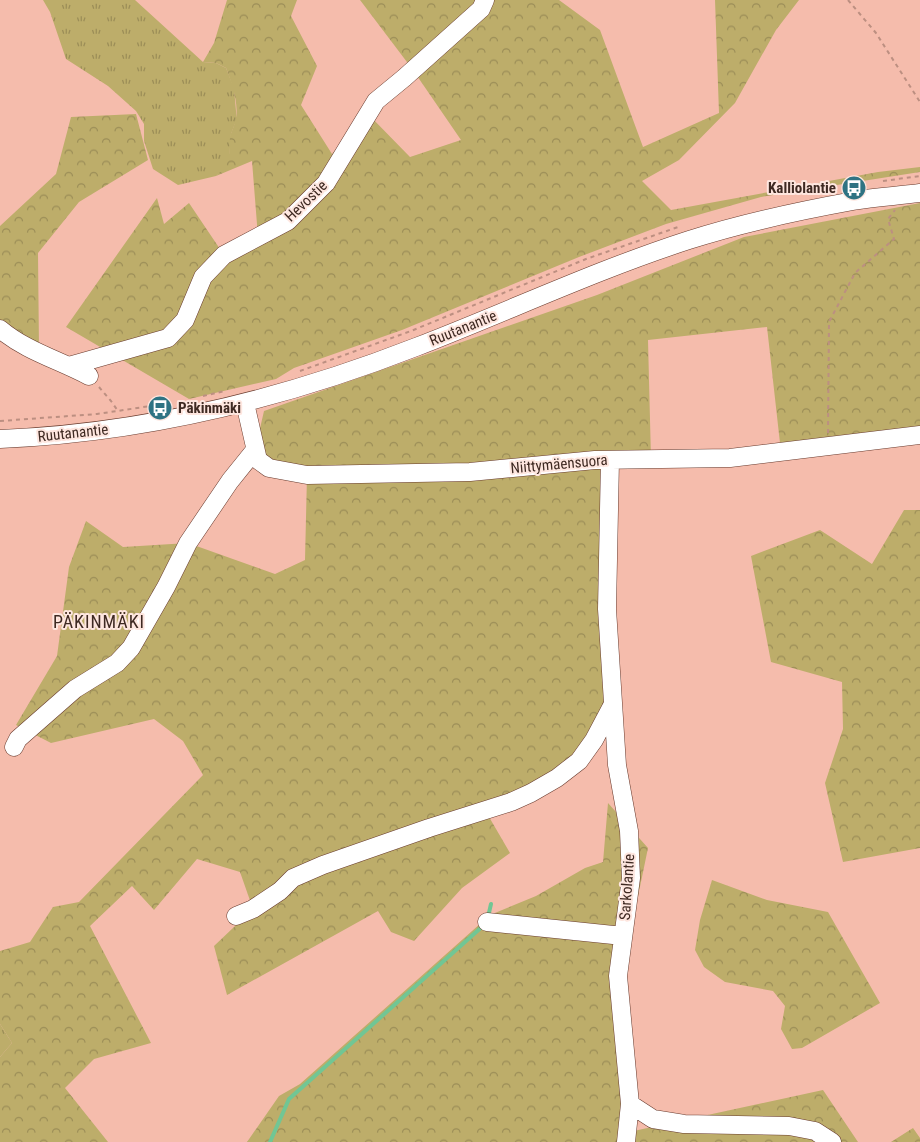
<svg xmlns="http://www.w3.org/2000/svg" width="920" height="1142" font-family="'Roboto Condensed',sans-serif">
	<defs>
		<pattern id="grass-tufts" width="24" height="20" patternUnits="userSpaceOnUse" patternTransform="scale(1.25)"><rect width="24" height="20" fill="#bdad6a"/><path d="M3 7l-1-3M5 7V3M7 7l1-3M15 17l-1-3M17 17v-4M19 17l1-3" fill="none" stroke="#9b8d57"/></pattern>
		<pattern id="forest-crowns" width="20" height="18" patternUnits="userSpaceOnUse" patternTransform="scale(1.25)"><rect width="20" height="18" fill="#bdad6a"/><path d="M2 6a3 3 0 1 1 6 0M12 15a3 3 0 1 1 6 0" fill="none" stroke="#9b8d57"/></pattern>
	</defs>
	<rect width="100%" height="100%" fill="#f5bcac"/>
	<path fill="url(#grass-tufts)" d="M43 0H135L203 62 216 63 226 68 234 88 236 111V121L231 134 229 161 225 169 216 176 178 185 153 169 144 141V124L136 111 108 86 66 59 50 12Z
		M0 1024 12 1043 0 1057Z"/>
	<path fill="url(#forest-crowns)" d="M227 0H297L291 16 317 66 301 105 332 154 368 114 410 157 461 140 413 70 360 0H559L600 30 643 147 719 113 715 0H799L776 30 735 103 679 160 642 181 671 210 878 172 920 167V172L761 197 666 224 579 257 402 330 294 368 276 379 189 399 66 327 157 198 164 224 189 203 224 255 258 237 252 161 216 176C231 163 229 156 230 137 231 132 234 127 235 122 240 105 232 84 226 68L216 63 203 62 214 43Z
		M136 114 148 160 79 202 38 253 39 348 0 329V226L56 174 71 117Z
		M920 203V435L781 452 767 327 648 340 651 459 610 460 613 705 579 761 485 810 510 853 462 888 414 941 391 932 378 911 227 995 214 946 253 909 240 872 197 859 154 910 132 886 90 926 151 1043 94 1059 65 1088 108 1142H0V1057L12 1043 0 1024V951L30 942 53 907 79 902 203 775 183 741 154 719 51 743 16 725 57 656 69 567 86 521 123 547 188 543 275 574 305 560 307 475 269 468 255 450 264 411 597 295 744 237Z
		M904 510H920V848L843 862 825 783 843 729 842 682 771 662 751 556 820 530 872 564Z
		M608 803 648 848 624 964 629 1132 823 1090 858 1142H247L279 1096 300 1084 490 915 536 896 585 868 603 862Z
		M712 880 767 900 828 912 880 1003 802 1048 792 1049 781 1029 785 1006 773 991 725 982 704 967 695 950 700 920Z
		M913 1128 920 1138V1142H891Z"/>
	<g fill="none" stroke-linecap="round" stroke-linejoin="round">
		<path stroke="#71c694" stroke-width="4" d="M488 917 491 904
			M270 1142 289 1099 484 925"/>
		<defs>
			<path id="minor" d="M0 329C26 351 59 360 89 376
				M69 366 168 338 185 320 203 277 224 255 288 221 326 183 376 101 404 78 481 9 485 0
				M245 403 258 460 269 468 307 475 470 472 595 460 730 458 920 435
				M0 439C143 433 283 399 416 347 507 312 596 270 689 240 742 223 798 211 853 201 875 197 898 196 920 193
				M610 460 607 609 617 765 629 831 631 878 618 976 630 1104 653 1119 684 1124 789 1126 815 1131 832 1142
				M14 747 18 739 75 689 117 663 131 648 166 587 188 543 230 481 255 450
				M236 916 253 909 280 891 293 878 323 865 429 828 511 802 531 793 557 778 579 761 594 740 612 706
				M487 922 623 936
				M626 1142 630 1104"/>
		</defs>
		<use href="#minor" stroke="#683a2d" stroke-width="19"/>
		<path stroke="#bc8f81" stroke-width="2" stroke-dasharray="4 4" stroke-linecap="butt" d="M848 0 876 33 920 102
			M883 181 920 176
			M300 371 411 331 586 259 681 226
			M99 387 111 401 118 411
			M203 396 225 391
			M0 421 97 414 164 404
			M828 433 829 322 855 273 894 239 888 219 895 210"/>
		<use href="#minor" stroke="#fff" stroke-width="18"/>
	</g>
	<defs>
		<symbol id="bus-disc" viewBox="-11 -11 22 22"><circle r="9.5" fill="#2f7383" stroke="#fee6df"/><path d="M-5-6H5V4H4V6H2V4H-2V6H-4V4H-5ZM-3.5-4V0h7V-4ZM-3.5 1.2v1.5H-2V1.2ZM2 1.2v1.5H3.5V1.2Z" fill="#fff"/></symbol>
	</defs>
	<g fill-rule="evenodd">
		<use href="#bus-disc" x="840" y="174" width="28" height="28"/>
		<use href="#bus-disc" x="146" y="394" width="28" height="28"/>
	</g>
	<g text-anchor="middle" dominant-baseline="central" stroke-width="4" stroke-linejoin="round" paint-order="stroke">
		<g font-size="15" font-weight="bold" fill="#3e2922" stroke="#fee6df" text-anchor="end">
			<text x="836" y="188">Kalliolantie</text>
			<text x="178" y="408" text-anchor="start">Päkinmäki</text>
		</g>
		<g font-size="15" fill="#3e2922" stroke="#fee6df">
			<text transform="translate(306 201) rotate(-44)">Hevostie</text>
			<text transform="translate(463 328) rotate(-22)">Ruutanantie</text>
			<text transform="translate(73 433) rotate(-6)">Ruutanantie</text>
			<text transform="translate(559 464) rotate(-5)">Niittymäensuora</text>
			<text transform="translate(627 887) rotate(-86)">Sarkolantie</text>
		</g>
		<g font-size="18" letter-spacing="1" fill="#3e2922" stroke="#fee6df">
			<text x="99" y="621">PÄKINMÄKI</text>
		</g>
	</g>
</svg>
